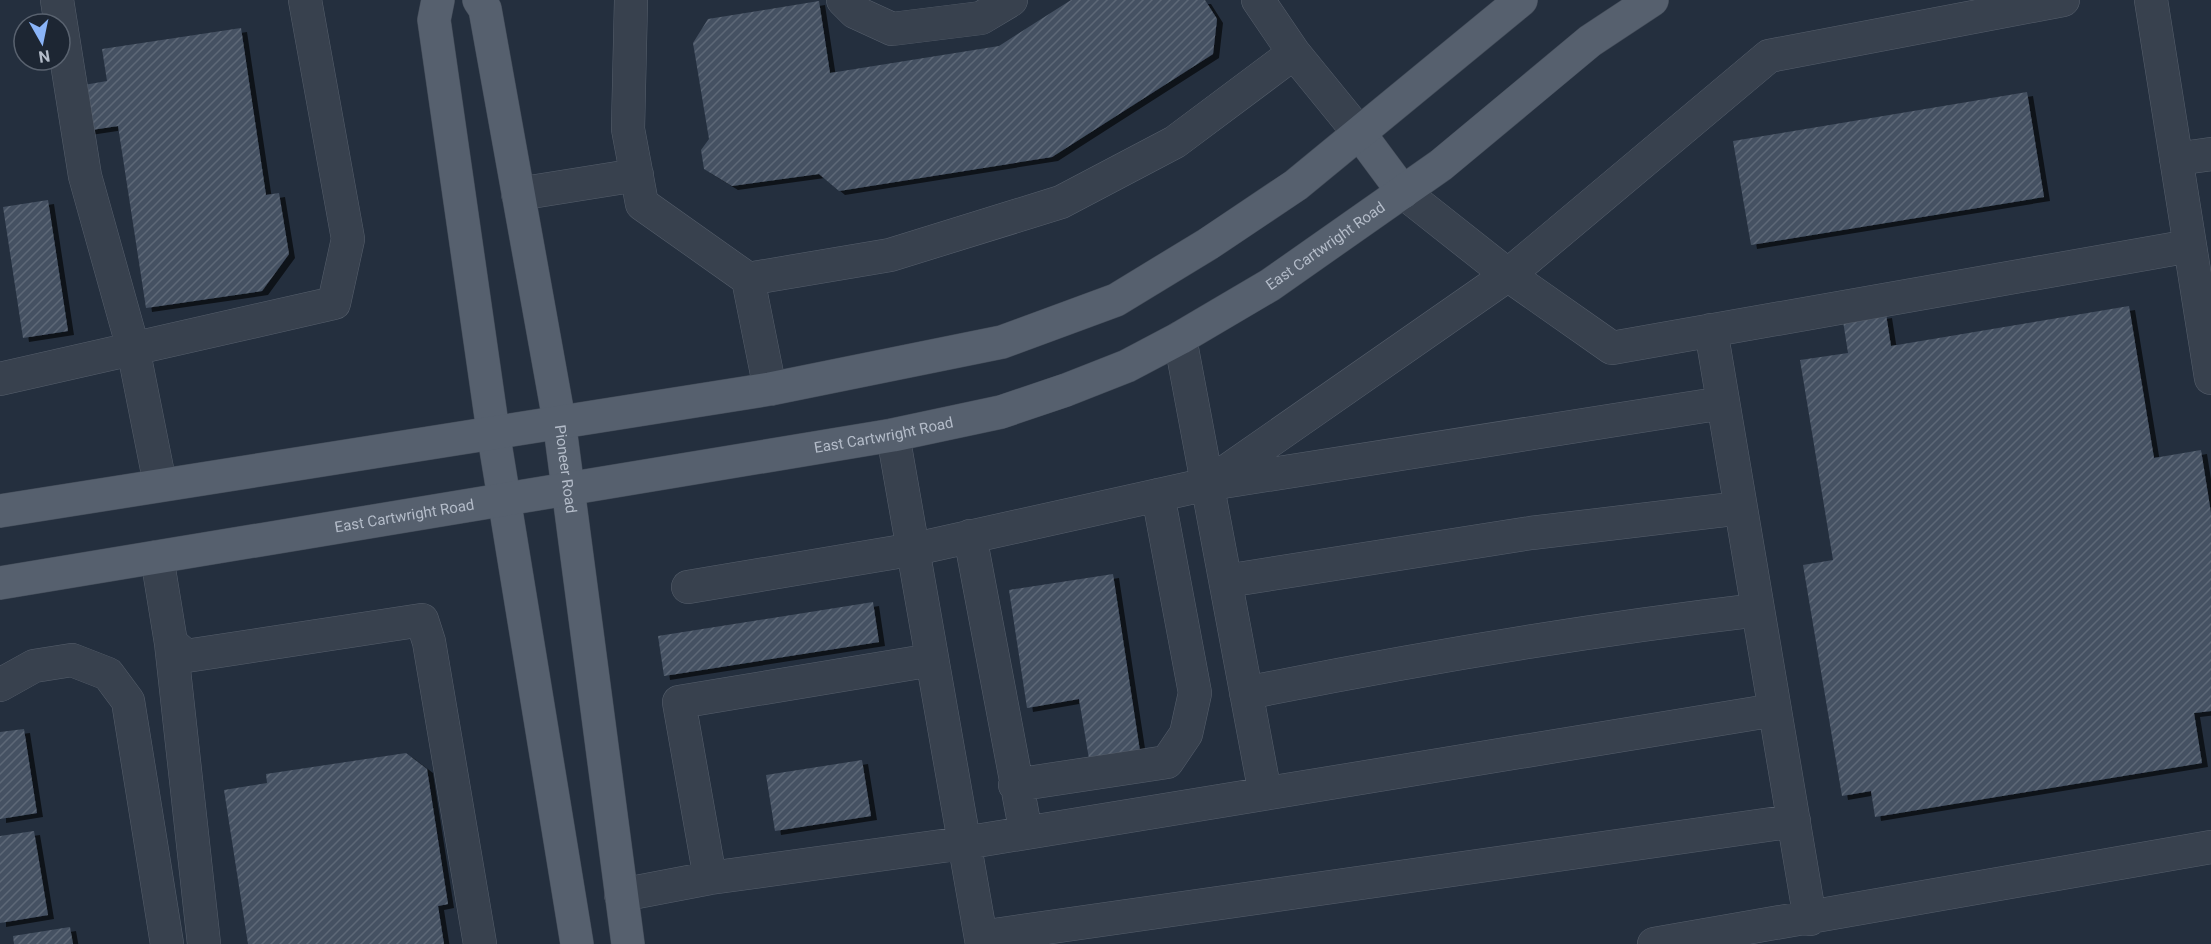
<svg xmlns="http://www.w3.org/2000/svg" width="2211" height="944" font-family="Roboto,sans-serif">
	<defs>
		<pattern id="building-hatch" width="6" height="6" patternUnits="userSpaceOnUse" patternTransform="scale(1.5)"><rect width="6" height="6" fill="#455162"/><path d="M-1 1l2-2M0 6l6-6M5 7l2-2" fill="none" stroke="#5d6877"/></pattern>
		<filter id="shadow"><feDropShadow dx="6" dy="4" stdDeviation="0" flood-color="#0009"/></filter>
	</defs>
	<rect width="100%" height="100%" fill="#242f3e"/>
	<path fill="url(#building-hatch)" filter="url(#shadow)" d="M1071 0H1205L1217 19 1213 54 1052 157 839 191 819 174 732 186 704 169 701 150 709 139 693 43 708 19 819 1 830 73 999 46Z
		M241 28 266 195 279 193 289 254 262 291 146 308 118 126 85 131 78 86 107 81 102 49Z
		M2027 92 2044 197 1751 245 1733 141Z
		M48 200 68 331 23 338 3 207Z
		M2129 306 2154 458 2201 450 2211 513V711L2194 713 2202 763 1875 817 1871 791 1842 796 1803 565 1833 560 1800 360 1848 353 1843 321 1886 314 1891 346Z
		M1113 574 1140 751 1089 759 1079 699 1027 708 1009 590Z
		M873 602 879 642 664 676 658 636Z
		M24 729 37 813 0 819V732Z
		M406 753 427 769 448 904 438 906 444 944H248L224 790 267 783 266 774Z
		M862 760 871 816 775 831 766 775Z
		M34 831 48 915 0 923V836Z
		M70 927 73 944H14L13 936Z"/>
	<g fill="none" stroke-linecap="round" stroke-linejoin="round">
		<defs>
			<path id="minor" d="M57 0 85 176 133 348 160 484
				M631 0 628 129 642 204 748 279 770 389
				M843 0 855 12 892 29 981 18 1011 0
				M1258 0 1294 53 1360 134
				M2151 0 2211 378
				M2176 159 2211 154
				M1403 192 1508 275 1612 348 2190 246
				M518 194 637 175
				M748 279 890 255 1061 202 1175 142 1294 53
				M1711 330 1810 919
				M1180 338 1265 793
				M0 379 334 303 348 239 305 0
				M893 435 982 944
				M1216 483 1723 403
				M970 536 1026 833
				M157 557 171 643 186 656 422 620 429 642 480 944
				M1226 581 1531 533 1741 508
				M688 587 915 549 1208 484 1508 275 1769 56 2063 0
				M171 643 204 944
				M932 660 679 702 710 878 964 843 1775 710
				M0 685 34 666 72 660 108 674 128 701 167 944
				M1246 693C1415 659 1586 630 1758 610
				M1015 785 1167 762 1186 734 1195 693 1158 495
				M621 895 710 878
				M981 937 1794 821
				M1654 944 2211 847"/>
			<g id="major">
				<path d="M438 0 434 20 493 431 577 944"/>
				<path id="s1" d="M479 0 485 9 559 420 628 944"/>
				<path d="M1360 134 1403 192"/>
				<path d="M0 511 770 389 1002 342 1116 300 1208 244 1296 185 1521 0"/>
				<path id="s2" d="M0 583 893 435 1001 412 1066 390 1127 366 1180 338 1270 285 1441 165 1590 41 1652 0"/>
			</g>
		</defs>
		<use href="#minor" stroke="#565f6c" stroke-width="34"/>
		<use href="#major" stroke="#414a57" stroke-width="34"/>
		<use href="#minor" stroke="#38414e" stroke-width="33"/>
		<use href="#major" stroke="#56606e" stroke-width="33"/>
	</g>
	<g text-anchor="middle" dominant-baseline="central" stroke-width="4.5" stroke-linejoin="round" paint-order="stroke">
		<g font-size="15" fill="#b4bcc9" stroke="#1d2633">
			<text stroke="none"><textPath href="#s2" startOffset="1382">East Cartwright Road</textPath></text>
			<text stroke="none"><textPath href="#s2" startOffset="896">East Cartwright Road</textPath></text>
			<text stroke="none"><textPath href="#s1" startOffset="478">Pioneer Road</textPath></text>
			<text stroke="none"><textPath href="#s2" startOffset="410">East Cartwright Road</textPath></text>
		</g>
	</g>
	<g transform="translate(42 42) rotate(171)"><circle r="28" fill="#1d2633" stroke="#59626f" stroke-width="1.5"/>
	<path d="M0-4.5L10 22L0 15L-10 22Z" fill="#8ab4f8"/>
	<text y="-9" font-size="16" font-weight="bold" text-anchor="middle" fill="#b4bcc9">N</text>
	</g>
</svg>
